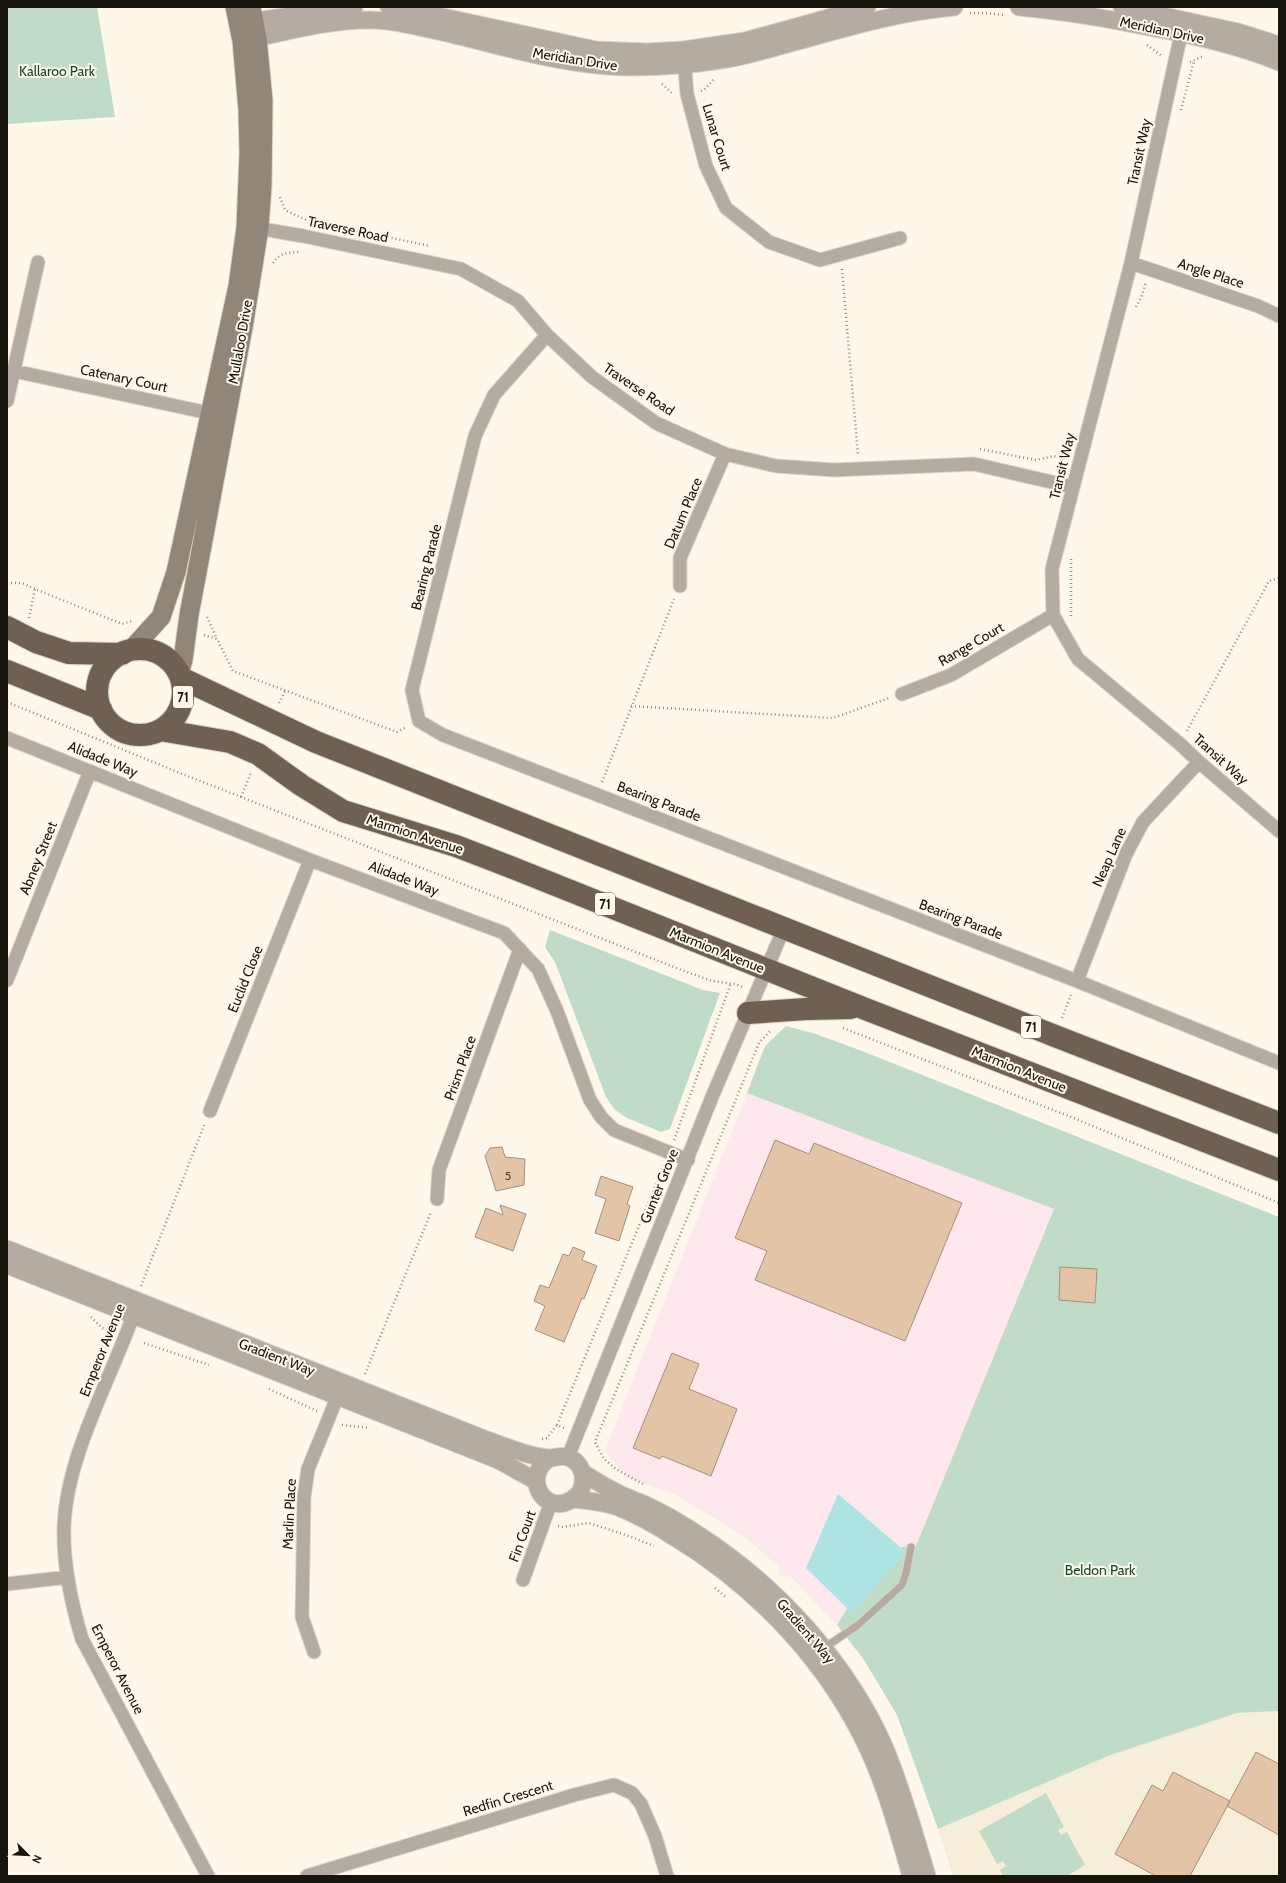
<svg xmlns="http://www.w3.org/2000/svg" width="1286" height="1883" font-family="Cabin,sans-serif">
	<rect width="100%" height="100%" fill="#fff8ea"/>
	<path fill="#fee8ed" d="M747 1093 1054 1209 916 1547 837 1625 791 1577 778 1575 780 1568 745 1537 676 1495 627 1478 605 1451Z"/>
	<path fill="#f7eed9" d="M1279 1711V1876H953L938 1829 1108 1756 1237 1713Z"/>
	<path fill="#c1dbc9" d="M7 7H97L115 117 7 124Z
		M550 930 703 990 720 993 670 1129 661 1132 627 1118 615 1110 606 1097 555 962 545 947Z
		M786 1026 816 1034 862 1051 1279 1217V1711L1237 1713 1108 1756 938 1829 897 1715 864 1660 837 1625 857 1592 902 1547 916 1546 1054 1209 747 1093 765 1046Z
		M1046 1793 1064 1827 1058 1830 1061 1835 1067 1832 1085 1865 1067 1876H1003L1000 1870 1006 1866 1003 1861 997 1864 979 1831Z"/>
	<path fill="#aee3e3" d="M838 1494 906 1552 852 1613 806 1568Z"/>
	<path fill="#e3c4a6" stroke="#a2907e" d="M775 1140 809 1154 814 1143 962 1203 905 1341 755 1280 767 1251 735 1238Z
		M502 1147 505 1157 525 1159 524 1185 496 1191 485 1156 490 1148Z
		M601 1176 633 1187 627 1204 630 1206 619 1241 595 1233 606 1199 595 1195Z
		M500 1205 526 1214 513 1251 475 1237 486 1208 503 1215Z
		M573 1247 585 1252 582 1260 597 1266 584 1299 582 1298 564 1342 535 1330 545 1306 534 1301 540 1285 549 1288 563 1254 569 1256Z
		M1060 1267 1097 1269 1095 1303 1059 1300Z
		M672 1353 699 1364 689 1389 737 1409 711 1476 662 1456 660 1459 633 1448Z
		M1256 1752 1279 1764V1835L1227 1806Z
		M1173 1772 1230 1801 1190 1876H1156L1115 1854 1152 1785 1163 1791Z"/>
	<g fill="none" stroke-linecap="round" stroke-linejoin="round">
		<defs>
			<path id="service" d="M824 1648 858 1625 902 1585 906 1573 911 1547"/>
			<path id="minor" d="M1183 25 1131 263 1052 569 1053 615 1078 659 1180 744 1199 762 1279 831
				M684 56 687 94 706 166 726 208 769 242 820 260 900 238
				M251 227 303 236 461 269 518 301 547 335 592 377 656 423 725 454 776 466 834 470 974 464 1073 487
				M1131 263 1258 306 1279 316
				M547 335 494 395 475 436 412 690 419 721 443 735 1077 981 1279 1063
				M14 371 218 415
				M7 401 38 262
				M680 586V558L725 454
				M902 694 951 675 1053 615
				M7 738 310 860 504 933 538 969 557 1011 590 1100 601 1117 614 1130 688 1160
				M7 980 90 771
				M1077 981 1126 854 1143 822 1199 762
				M210 1111 310 860
				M437 1199 439 1170 520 949
				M136 1308C113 1375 65 1457 64 1529 63 1563 72 1606 82 1639L208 1876
				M568 1457 712 1097 784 928
				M523 1580 551 1502
				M7 1584 68 1577
				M314 1652 302 1617 304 1497 308 1469 341 1388
				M307 1876 574 1795 614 1785 632 1793 641 1804 655 1836 667 1876"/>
			<path id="tertiary" d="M389 7 448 18 596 50 648 52 683 50 745 41 867 7
				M1019 7C1063 11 1105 18 1149 27 1193 35 1237 45 1279 62
				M1122 7 1238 32 1279 45
				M241 23 354 7
				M244 41C284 32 331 19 373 20 393 20 413 26 433 30 498 44 563 67 630 67 662 67 695 65 727 59 746 56 765 50 784 45 840 30 896 12 954 7
				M7 1249 487 1440C507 1447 527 1456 549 1458 556 1458 562 1454 570 1458 587 1466 588 1491 571 1500 544 1516 521 1476 550 1458
				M7 1265 498 1460 536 1481
				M583 1473C593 1479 602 1485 612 1490 624 1497 638 1501 650 1507 667 1515 682 1524 697 1534 777 1585 850 1665 887 1753 903 1793 915 1835 927 1876
				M574 1499C589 1501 604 1502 618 1507 638 1515 657 1526 674 1537 758 1588 829 1663 870 1753 888 1793 899 1835 911 1876"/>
			<path id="secondary" d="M131 650 161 617 176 572 238 286 246 227 249 153 248 110 242 41 235 7
				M179 674 183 660 189 615 244 322 259 228 262 186 263 100 257 38 251 7"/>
			<path id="trunk" d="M7 627 36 642 69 653 122 654
				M97 692a43 43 0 1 1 86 0a43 43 0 1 1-86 0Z
				M7 671 101 709
				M181 678 316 742 1055 1036 1279 1123
				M160 730 230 742 258 754 301 785 343 811 456 846 508 866 863 1008 1279 1170
				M748 1013 806 1009 851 1008"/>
		</defs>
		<use href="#service" stroke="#dad4c6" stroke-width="9"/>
		<use href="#minor" stroke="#dad4c6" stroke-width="15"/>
		<use href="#tertiary" stroke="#dad4c6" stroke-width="19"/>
		<use href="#secondary" stroke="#dad4c6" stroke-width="21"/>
		<use href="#trunk" stroke="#dad4c6" stroke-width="24"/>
		<path stroke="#918c80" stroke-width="2.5" stroke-dasharray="1 3" stroke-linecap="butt" d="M970 13H984L1004 15
			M1147 45 1162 56
			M1190 62 1204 56
			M662 84 673 94
			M701 91 704 90 715 78
			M1181 110 1194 61
			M280 197 285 210 306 220
			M325 224 430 246
			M273 263C279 253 289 252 300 252
			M842 269 858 455
			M1136 307 1141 298 1146 282
			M980 449 1036 460 1054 456 1065 460
			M7 583H22L35 589
			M1071 616V559
			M207 617 217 639
			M29 618 35 589 122 624 132 621
			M204 635 217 639 233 671 397 732 406 727
			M7 702 180 773 679 969 712 981 735 984 743 987
			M279 703 285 691
			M631 706 833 718 889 698
			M1187 731 1269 581 1279 578
			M602 782 674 599
			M241 797 251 773
			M1062 1018 1071 995
			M843 1028 1071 1117 1279 1203
			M674 1140 731 983
			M141 1286 205 1123
			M91 1317 102 1328 108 1330
			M144 1343 209 1365
			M365 1374 431 1212
			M269 1389 317 1411
			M342 1425 369 1428
			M557 1425 664 1165
			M542 1439 547 1438 557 1425 564 1428
			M643 1484 616 1469 604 1459 595 1442 759 1043 770 1031
			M558 1526 562 1527 589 1523 626 1535 654 1546
			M715 1588 727 1598"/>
		<use href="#service" stroke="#b4aba3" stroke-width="7"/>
		<use href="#minor" stroke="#b4aba3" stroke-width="13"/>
		<use href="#tertiary" stroke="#b4aba3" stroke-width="17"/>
		<use href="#secondary" stroke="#92867a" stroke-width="19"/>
		<use href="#trunk" stroke="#706051" stroke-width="22"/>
	</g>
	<g text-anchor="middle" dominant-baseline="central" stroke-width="4" stroke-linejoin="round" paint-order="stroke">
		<g font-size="12" fill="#4b4132">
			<text x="508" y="1175">5</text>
		</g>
		<g fill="#fff8ea" stroke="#5d594f" stroke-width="1">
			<rect x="173" y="686" width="20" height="22" rx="3"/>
			<rect x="595" y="893" width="20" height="22" rx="3"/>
			<rect x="1021" y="1016" width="20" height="22" rx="3"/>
		</g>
		<g font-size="13" font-weight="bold" fill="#18150c">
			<text x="183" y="697">71</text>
			<text x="605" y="904">71</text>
			<text x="1031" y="1027">71</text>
		</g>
		<g font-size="14" fill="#18150c" stroke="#fff8ea">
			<text transform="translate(1162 30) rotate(12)">Meridian Drive</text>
			<text transform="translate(575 59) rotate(9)">Meridian Drive</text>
			<text transform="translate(717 137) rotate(73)">Lunar Court</text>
			<text transform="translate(1139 152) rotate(-78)">Transit Way</text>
			<text transform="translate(348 229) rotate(12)">Traverse Road</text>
			<text transform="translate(1211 273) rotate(18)">Angle Place</text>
			<text transform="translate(240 342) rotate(-80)">Mullaloo Drive</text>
			<text transform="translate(124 378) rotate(12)">Catenary Court</text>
			<text transform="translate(639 389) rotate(34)">Traverse Road</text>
			<text transform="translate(1062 466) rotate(-76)">Transit Way</text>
			<text transform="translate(683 513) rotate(-67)">Datum Place</text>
			<text transform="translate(426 567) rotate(-76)">Bearing Parade</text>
			<text transform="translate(971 644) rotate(-30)">Range Court</text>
			<text transform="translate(103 759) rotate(22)">Alidade Way</text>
			<text transform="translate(1221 759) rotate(42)">Transit Way</text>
			<text transform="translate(659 801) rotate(21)">Bearing Parade</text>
			<text transform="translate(415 834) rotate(18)">Marmion Avenue</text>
			<text transform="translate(1109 857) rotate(-66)">Neap Lane</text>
			<text transform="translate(38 858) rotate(-68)">Abney Street</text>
			<text transform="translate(404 878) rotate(21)">Alidade Way</text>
			<text transform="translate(961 919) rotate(21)">Bearing Parade</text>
			<text transform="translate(717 950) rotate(22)">Marmion Avenue</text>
			<text transform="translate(245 979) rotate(-68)">Euclid Close</text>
			<text transform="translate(460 1068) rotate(-70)">Prism Place</text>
			<text transform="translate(1019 1069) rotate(22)">Marmion Avenue</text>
			<text transform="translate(659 1186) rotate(-68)">Gunter Grove</text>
			<text transform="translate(102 1350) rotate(-68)">Emperor Avenue</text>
			<text transform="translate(277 1357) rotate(21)">Gradient Way</text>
			<text transform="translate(289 1514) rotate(-87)">Marlin Place</text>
			<text transform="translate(522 1536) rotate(-70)">Fin Court</text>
			<text transform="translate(806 1631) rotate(49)">Gradient Way</text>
			<text transform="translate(118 1669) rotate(63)">Emperor Avenue</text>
			<text transform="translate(508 1798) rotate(-17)">Redfin Crescent</text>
		</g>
		<g font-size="14" fill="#0f4c2b" stroke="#fff8ea">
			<text x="57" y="71">Kallaroo Park</text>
			<text x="1100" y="1570">Beldon Park</text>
		</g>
	</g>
	<rect width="1286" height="1883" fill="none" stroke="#18150c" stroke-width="16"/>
	<g transform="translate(28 1855) rotate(114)" stroke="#fff8ea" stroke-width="3" paint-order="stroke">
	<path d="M0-3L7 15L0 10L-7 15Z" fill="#18150c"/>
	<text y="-6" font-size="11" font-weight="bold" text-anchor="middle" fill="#18150c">N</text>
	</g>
</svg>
